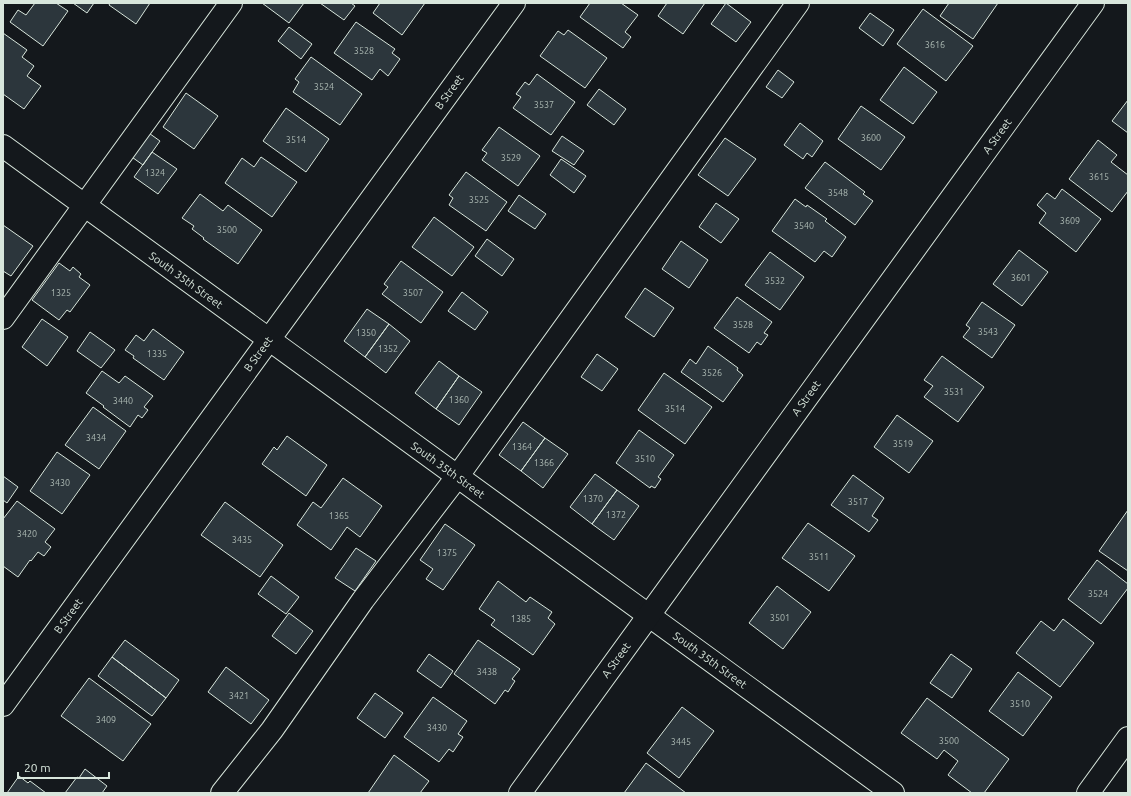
<svg xmlns="http://www.w3.org/2000/svg" width="1131" height="796" font-family="Ubuntu,sans-serif">
	<rect width="100%" height="100%" fill="#14181c"/>
	<path fill="#2c363c" stroke="#d8e6dc" d="M35 3H56L68 11 43 46 10 22 18 10 26 15Z
		M73 3H94L87 13Z
		M110 3H150L136 24 109 5Z
		M262 3H304L289 23Z
		M320 3H351L355 6 344 20Z
		M380 3H425L402 35 373 13Z
		M590 3H621L638 15 625 32 631 37 623 48 580 17Z
		M667 3H705L683 34 658 16Z
		M726 3 751 22 736 42 711 24Z
		M949 3H998L973 39 940 16Z
		M923 9 973 46 946 81 897 44Z
		M870 13 894 30 883 46 859 28Z
		M356 22 395 49 392 53 400 59 388 76 380 69 372 80 334 53Z
		M289 27 312 44 301 59 278 41Z
		M568 30 607 58 585 88 540 56 558 31 564 35Z
		M3 33 27 50 22 57 34 66 27 76 41 86 24 109 3 94Z
		M311 57 362 94 340 125 293 92 299 82 295 79Z
		M904 67 937 92 913 124 880 100Z
		M778 70 794 82 782 98 766 87Z
		M537 74 575 102 551 135 513 108 521 97 516 94 525 82 529 85Z
		M599 89 626 109 614 125 587 105Z
		M186 93 218 116 194 149 163 127Z
		M1128 100V133L1112 121Z
		M861 106 905 137 881 170 838 139Z
		M286 108 329 139 306 172 263 141Z
		M800 123 823 141 812 157 807 153 803 159 784 145Z
		M499 127 540 156 518 186 482 160 487 153 482 150Z
		M146 131 160 141 143 165 129 155Z
		M562 136 584 151 574 165 552 151Z
		M725 138 756 159 728 196 698 175Z
		M1098 140 1117 155 1111 162 1128 175V191L1112 212 1069 179Z
		M152 152 177 169 158 194 134 177Z
		M261 157 297 182 272 217 225 183 242 158 254 167Z
		M561 159 586 176 574 193 550 175Z
		M825 162 865 192 863 194 873 201 855 225 805 188Z
		M466 172 507 202 486 231 449 205 453 198 449 195Z
		M1062 189 1101 219 1076 252 1039 223 1046 213 1037 205 1047 193 1055 199Z
		M200 194 223 211 228 205 262 230 238 264 203 239 204 238 192 229 194 226 182 218Z
		M519 195 546 214 535 229 508 211Z
		M795 199 806 207 807 205 827 219 825 221 846 237 832 257 824 251 815 262 772 231Z
		M716 203 739 219 721 243 699 227Z
		M434 217 474 247 452 276 412 247Z
		M3 225 33 246 11 276 3 271Z
		M487 239 514 259 502 276 475 256Z
		M681 241 708 260 689 288 662 269Z
		M1019 250 1048 272 1022 306 993 284Z
		M770 252 804 277 780 310 745 285Z
		M401 261 443 292 421 323 382 294 388 287 384 284Z
		M59 263 70 271 73 267 81 274 79 277 90 285 70 312 67 310 59 320 32 300Z
		M645 288 674 308 654 337 625 317Z
		M462 292 488 312 475 330 448 311Z
		M737 297 772 322 764 333 768 335 761 345 757 342 749 353 714 328Z
		M982 302 1015 325 992 358 963 337 970 328 966 325Z
		M367 309 389 324 365 357 344 341Z
		M42 319 68 337 47 366 22 347Z
		M389 324 410 341 386 373 365 357Z
		M153 329 184 352 164 380 133 358 134 356 125 350 136 335 144 341Z
		M90 332 115 350 101 368 77 351Z
		M708 346 738 368 737 370 743 375 723 402 681 372 690 359 696 364Z
		M597 354 618 369 602 391 581 377Z
		M942 356 984 387 958 422 924 397 933 386 924 380Z
		M439 361 459 376 436 409 415 393Z
		M102 371 119 383 125 376 153 396 144 407 148 410 142 418 138 415 130 427 103 407 104 406 86 393Z
		M664 373 712 407 685 444 638 410Z
		M459 376 482 392 459 425 436 409Z
		M93 407 126 431 99 469 65 445Z
		M897 415 933 441 909 473 874 447Z
		M523 422 545 438 521 471 499 455Z
		M639 430 674 455 658 477 661 479 655 488 651 486 650 488 616 463Z
		M287 436 327 465 306 496 262 464 274 447 277 450Z
		M545 438 568 454 543 488 521 471Z
		M57 452 90 475 62 514 30 491Z
		M595 474 617 490 592 524 570 507Z
		M853 475 884 498 872 516 878 520 869 532 831 505Z
		M3 476 18 487 7 503 3 500Z
		M343 478 382 506 360 537 347 527 331 550 297 525 313 502 321 508Z
		M617 490 639 506 614 540 592 524Z
		M17 501 55 529 45 542 51 547 44 556 38 552 31 561 30 560 18 577 3 566V541L4 540 3 539V519Z
		M225 502 283 545 260 577 201 535Z
		M1128 510V571L1099 551Z
		M808 523 855 556 829 591 782 558Z
		M445 524 475 545 443 590 426 579 433 569 420 560Z
		M356 548 376 561 355 591 335 578Z
		M1097 560 1128 584V588L1101 624 1068 599Z
		M271 576 299 597 286 614 258 594Z
		M498 581 526 602 530 597 552 612 548 618 555 624 533 655 491 625 495 620 479 609Z
		M777 586 811 612 783 649 749 623Z
		M289 613 313 631 296 654 272 636Z
		M1063 619 1094 643 1060 687 1016 653 1041 621 1054 631Z
		M125 640 179 680 166 698 112 657Z
		M478 640 520 669 512 679 515 681 508 692 505 690 495 704 454 674Z
		M429 654 453 671 441 688 417 671Z
		M951 654 972 669 952 698 930 683Z
		M112 657 166 698 152 716 98 676Z
		M226 667 269 700 251 724 208 692Z
		M1018 672 1052 697 1023 736 989 711Z
		M89 678 151 724 123 761 61 716Z
		M375 693 403 713 385 738 357 718Z
		M433 697 467 721 458 734 463 737 453 752 449 749 439 762 404 737Z
		M927 698 1009 759 984 793H972L948 775 958 761 944 750 937 759 901 733Z
		M682 707 714 731 679 778 647 753Z
		M394 755 429 781 420 793H368Z
		M646 763 686 793H624Z
		M85 769 107 786 102 793H65L77 777 79 778Z
		M19 776 28 783 30 781 46 793H7Z"/>
	<g fill="none" stroke-linecap="round" stroke-linejoin="round">
		<defs>
			<path id="minor" d="M3 146 893 793
				M3 318 231 3
				M3 705 514 3
				M222 793 272 730 363 600 457 477 798 3
				M1088 793 1128 738"/>
			<path id="major" d="M520 793 1093 3"/>
		</defs>
		<use href="#minor" stroke="#d8e6dc" stroke-width="24"/>
		<use href="#major" stroke="#d8e6dc" stroke-width="24"/>
		<use href="#minor" stroke="#14181c" stroke-width="22"/>
		<use href="#major" stroke="#14181c" stroke-width="22"/>
	</g>
	<g text-anchor="middle" dominant-baseline="central" stroke-width="3" stroke-linejoin="round" paint-order="stroke">
		<g font-size="9" fill="#adbab4">
			<text x="935" y="45">3616</text>
			<text x="364" y="51">3528</text>
			<text x="324" y="87">3524</text>
			<text x="544" y="105">3537</text>
			<text x="871" y="138">3600</text>
			<text x="296" y="140">3514</text>
			<text x="511" y="158">3529</text>
			<text x="155" y="173">1324</text>
			<text x="1099" y="177">3615</text>
			<text x="838" y="193">3548</text>
			<text x="479" y="200">3525</text>
			<text x="1070" y="221">3609</text>
			<text x="804" y="226">3540</text>
			<text x="227" y="230">3500</text>
			<text x="1021" y="278">3601</text>
			<text x="775" y="281">3532</text>
			<text x="61" y="293">1325</text>
			<text x="413" y="293">3507</text>
			<text x="743" y="325">3528</text>
			<text x="988" y="332">3543</text>
			<text x="366" y="333">1350</text>
			<text x="388" y="349">1352</text>
			<text x="157" y="354">1335</text>
			<text x="712" y="373">3526</text>
			<text x="954" y="392">3531</text>
			<text x="459" y="400">1360</text>
			<text x="123" y="401">3440</text>
			<text x="675" y="409">3514</text>
			<text x="96" y="438">3434</text>
			<text x="903" y="444">3519</text>
			<text x="522" y="447">1364</text>
			<text x="645" y="459">3510</text>
			<text x="544" y="463">1366</text>
			<text x="60" y="483">3430</text>
			<text x="593" y="499">1370</text>
			<text x="858" y="502">3517</text>
			<text x="616" y="515">1372</text>
			<text x="339" y="516">1365</text>
			<text x="27" y="534">3420</text>
			<text x="242" y="540">3435</text>
			<text x="447" y="553">1375</text>
			<text x="819" y="557">3511</text>
			<text x="1098" y="594">3524</text>
			<text x="780" y="618">3501</text>
			<text x="521" y="619">1385</text>
			<text x="487" y="672">3438</text>
			<text x="239" y="696">3421</text>
			<text x="1020" y="704">3510</text>
			<text x="106" y="720">3409</text>
			<text x="437" y="728">3430</text>
			<text x="949" y="741">3500</text>
			<text x="681" y="742">3445</text>
		</g>
		<g font-size="11" fill="#d8e6dc" stroke="#14181c">
			<text transform="translate(449 92) rotate(-54)">B Street</text>
			<text transform="translate(997 136) rotate(-54)">A Street</text>
			<text transform="translate(186 280) rotate(36)">South 35th Street</text>
			<text transform="translate(258 354) rotate(-54)">B Street</text>
			<text transform="translate(806 398) rotate(-54)">A Street</text>
			<text transform="translate(448 470) rotate(36)">South 35th Street</text>
			<text transform="translate(68 616) rotate(-54)">B Street</text>
			<text transform="translate(616 660) rotate(-54)">A Street</text>
			<text transform="translate(710 660) rotate(36)">South 35th Street</text>
		</g>
	</g>
	<rect width="1131" height="796" fill="none" stroke="#d8e6dc" stroke-width="8"/>
	<path d="M18 772v6h91v-6" fill="none" stroke="#d8e6dc" stroke-width="2"/>
	<text x="24" y="772" font-size="12" fill="#d8e6dc" stroke="#14181c" stroke-width="3" paint-order="stroke">20 m</text>
</svg>
